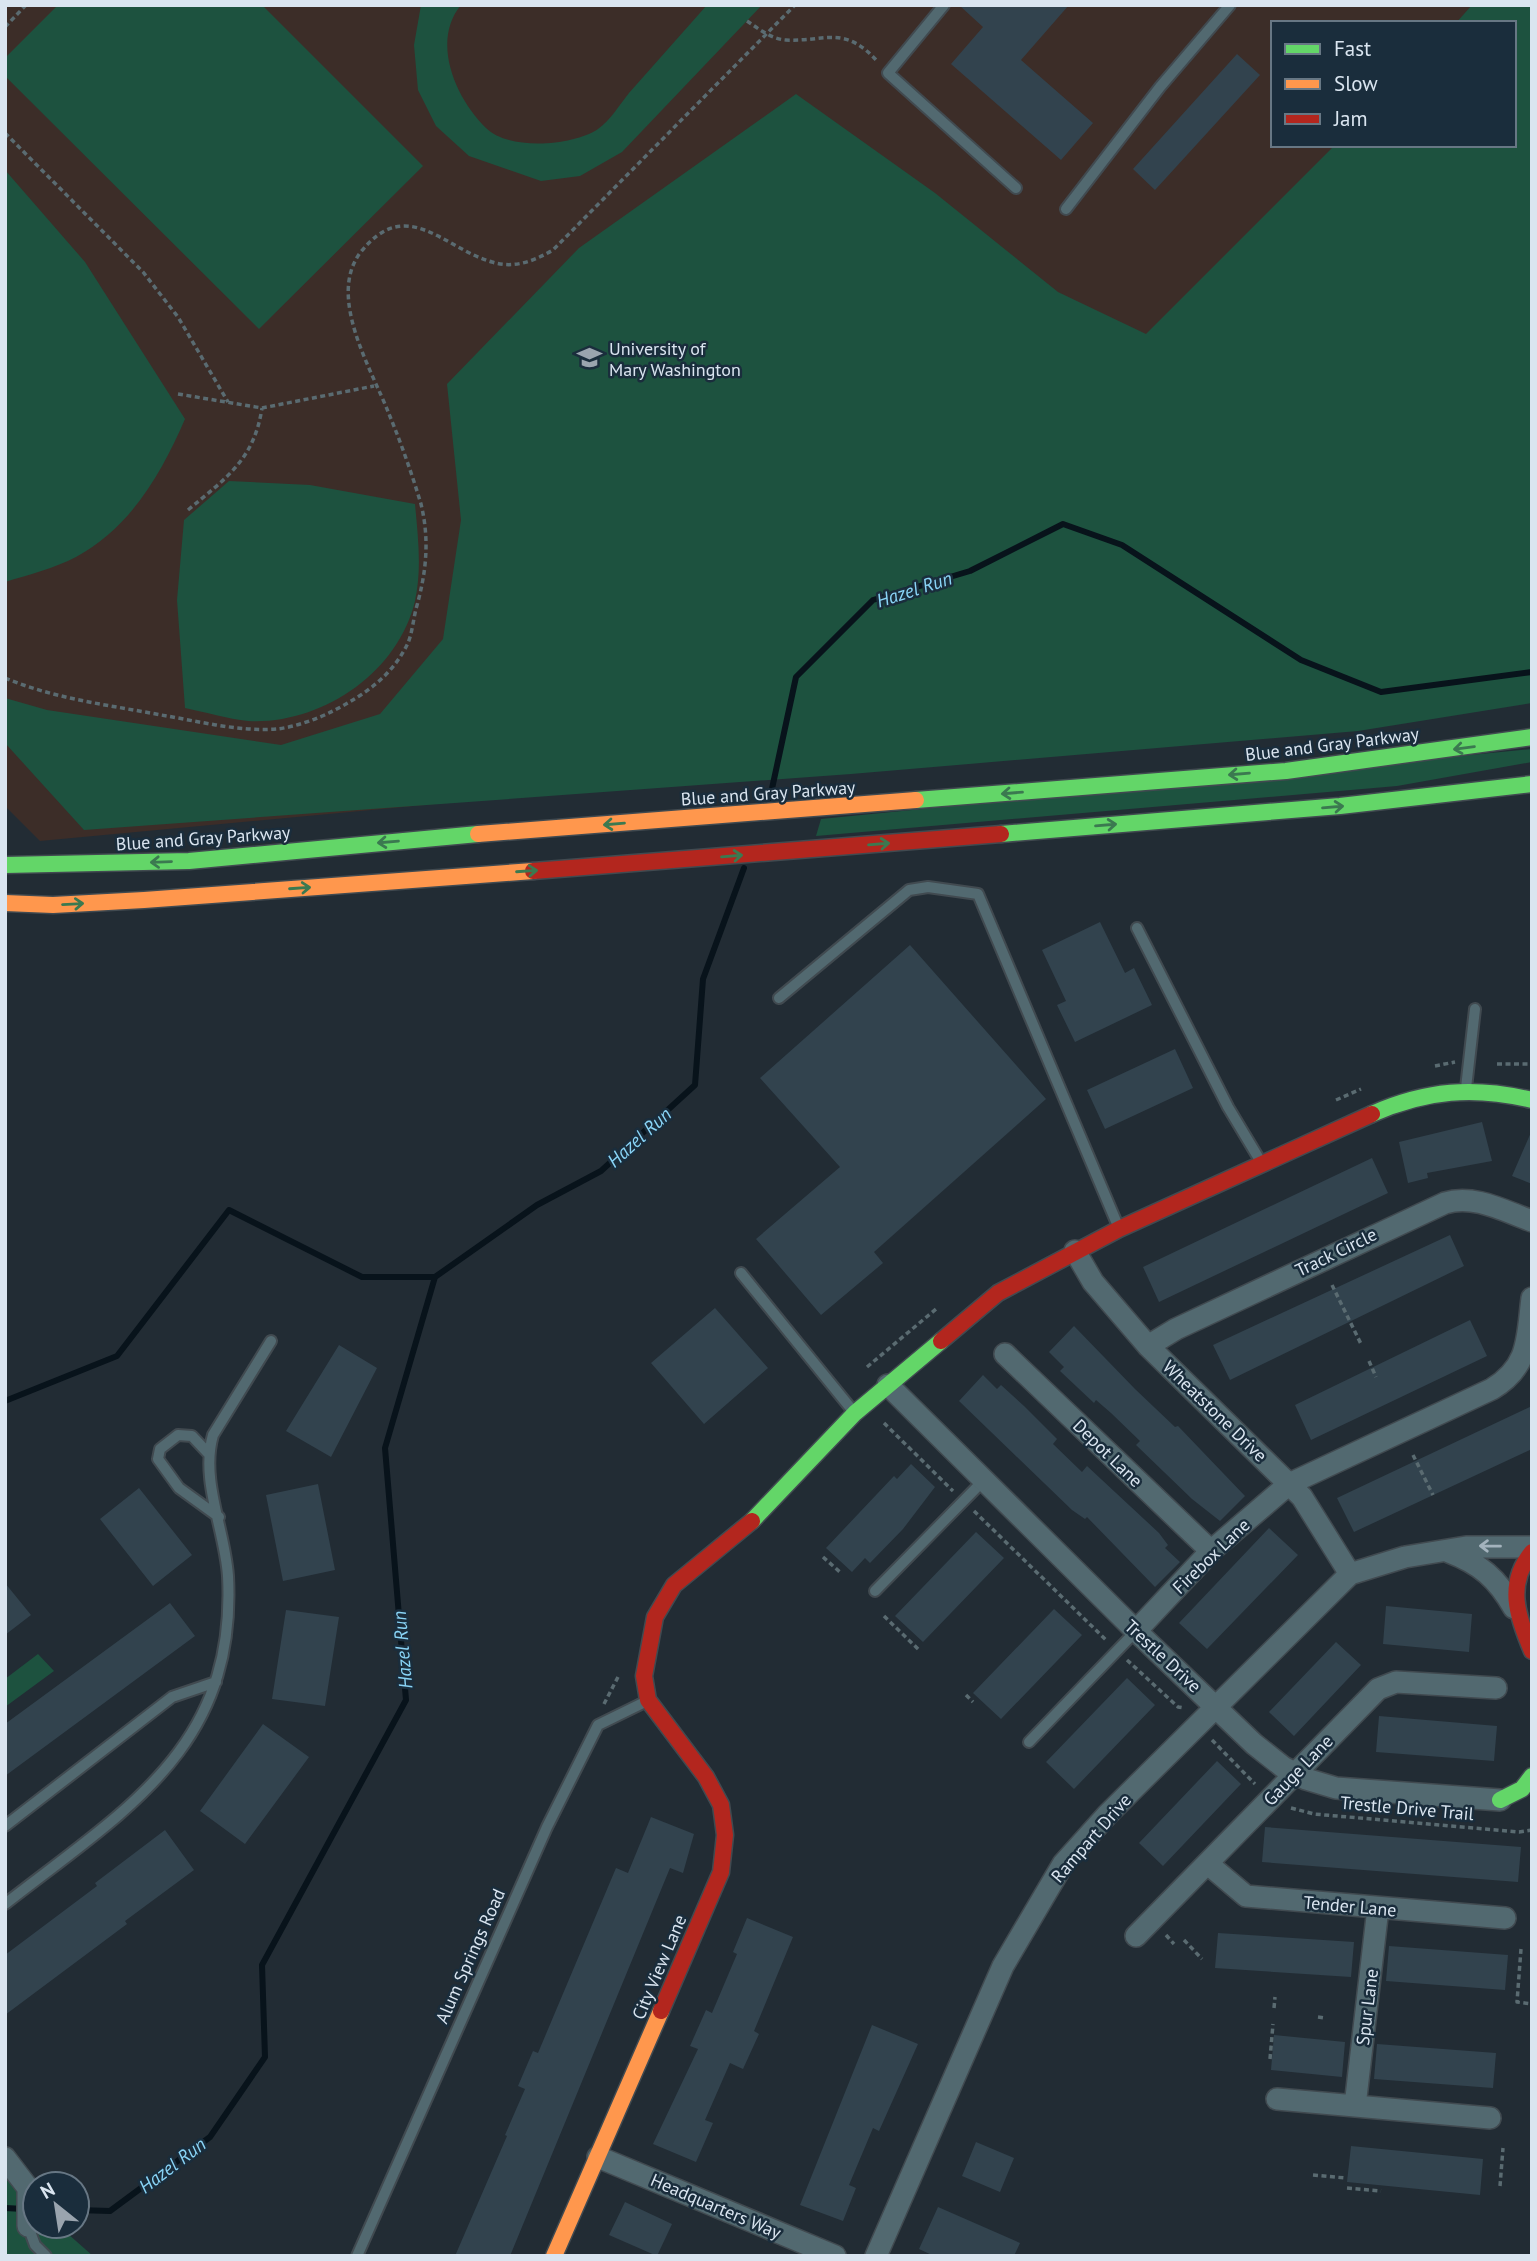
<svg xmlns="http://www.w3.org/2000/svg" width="1537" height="2261" font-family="'PT Sans',sans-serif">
	<rect width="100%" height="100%" fill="#222c34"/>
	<path fill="#3c2d28" d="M5 5H1509L1492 23H1273V145H1376L733 776 40 841 5 806Z"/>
	<path fill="#1d523f" d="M58 5H262L423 166 259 329 5 76V58Z
		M421 5H461C431 41 455 98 486 128 509 151 573 146 598 129 610 121 620 104 629 93 655 64 681 34 707 5H762L622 152 580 176 541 181 469 156 436 126 418 90 414 45Z
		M1472 5H1532V703L1358 731 851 774 84 830 5 743V698L47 710 281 745 380 714 443 639 461 520 447 384 579 248 796 94 935 193 1058 292 1146 334 1335 145H1514V23H1456Z
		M5 170 85 262 185 419C161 474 131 527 76 557 55 568 28 575 5 582Z
		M229 481 310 485 415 504C418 537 422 569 415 601 398 673 321 725 248 721 228 719 205 712 185 708L177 600 184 520Z
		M1532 749V762L1397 786 816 836 821 819Z
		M38 1654 54 1671 5 1707V1679Z
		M5 2178 35 2205V2226H59L93 2256H5Z"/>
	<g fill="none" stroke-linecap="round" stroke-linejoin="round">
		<path stroke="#08131b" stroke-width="6" d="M770 798 796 677 873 600 970 571 1063 524 1122 545 1301 660 1381 692 1532 672
			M5 1401 117 1356 229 1210 362 1277H435
			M5 2208 24 2209
			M77 2210 110 2211 210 2137 265 2057 262 1965 406 1700 385 1448 435 1277 537 1205 601 1171 695 1085 703 979 744 868"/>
	</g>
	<path fill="#32434e" d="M959 5H1069L1021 60 1093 123 1061 160 951 64 983 27Z
		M1237 54 1260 75 1155 190 1133 169Z
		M1100 922 1125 973 1134 968 1152 1005 1075 1042 1057 1005 1066 1001 1042 950Z
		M910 945 1046 1099 874 1252 883 1263 821 1315 756 1239 840 1167 760 1078Z
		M1175 1049 1193 1088 1105 1129 1087 1090Z
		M1482 1122 1492 1161 1427 1173 1428 1178 1408 1183 1399 1142Z
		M1532 1130V1184L1512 1176Z
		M1372 1158 1388 1193 1159 1302 1143 1267Z
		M1450 1235 1464 1266 1230 1380 1213 1345Z
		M715 1308 768 1368 704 1424 651 1363Z
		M1470 1320 1487 1356 1311 1440 1295 1405Z
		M1074 1326 1135 1389 1175 1427 1178 1426 1245 1496 1220 1521 1192 1499 1136 1445 1140 1441 1111 1413 1096 1400 1094 1403 1060 1371 1064 1367 1049 1352Z
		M339 1345 377 1368 331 1457 286 1431Z
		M983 1375 997 1389 1001 1385 1024 1406 1057 1439 1053 1444 1082 1472 1087 1466 1159 1533 1168 1545 1165 1548 1180 1562 1155 1587 1087 1517 1085 1519 1072 1510 959 1401Z
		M1532 1406V1449L1354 1532 1337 1498Z
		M911 1464 935 1487 903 1529 870 1563 865 1558 852 1572 826 1548 894 1476 897 1479Z
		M318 1484 335 1570 283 1581 266 1495Z
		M139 1488 192 1555 153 1586 100 1519Z
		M1269 1528 1298 1555 1207 1649 1179 1623Z
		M976 1532 1004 1558 923 1642 895 1616Z
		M5 1583 31 1615 5 1635Z
		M170 1603 195 1636 5 1776V1724Z
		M1386 1606 1472 1614 1469 1652 1383 1644Z
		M1054 1609 1082 1635 1001 1719 973 1693Z
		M286 1610 339 1617 325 1706 272 1699Z
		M1336 1642 1361 1665 1294 1736 1269 1712Z
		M1127 1678 1155 1705 1074 1789 1046 1762Z
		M1379 1716 1497 1726 1494 1761 1376 1752Z
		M263 1724 309 1757 245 1844 200 1811Z
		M1217 1761 1241 1784 1163 1866 1139 1843Z
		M651 1817 694 1834 683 1873 670 1868 510 2256H455L507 2136 505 2135 525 2089 518 2086 533 2051 538 2053 616 1868 628 1873Z
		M1265 1827 1521 1847 1518 1882 1262 1862Z
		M165 1830 194 1870 125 1921 127 1924 5 2015V1955L97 1886 95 1883Z
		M747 1918 793 1937 754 2031 759 2034 743 2069 730 2063 705 2120 713 2123 696 2162 653 2144 698 2049 690 2046 706 2010 712 2013 737 1954 733 1952Z
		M1218 1933 1354 1942 1351 1977 1215 1968Z
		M1389 1946 1508 1955 1505 1990 1386 1981Z
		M872 2025 918 2044 879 2131 873 2128 849 2185 856 2188 843 2221 800 2205Z
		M1274 2035 1345 2042 1342 2077 1271 2070Z
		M1377 2044 1496 2053 1493 2088 1374 2079Z
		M976 2142 1014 2158 1000 2192 962 2176Z
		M1351 2146 1483 2159 1480 2195 1347 2182Z
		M625 2202 672 2224 657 2256 609 2235Z
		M938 2207 1020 2243 1014 2256H934L919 2249Z"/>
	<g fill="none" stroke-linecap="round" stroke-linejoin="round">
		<defs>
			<path id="lane" d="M944 5 888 73 1016 188
				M1066 209 1160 87 1230 5
				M1137 928 1228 1107 1261 1162
				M779 998 909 890 928 887 978 894 1118 1226
				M1466 1088 1475 1009
				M741 1273 853 1411
				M208 1453 192 1436 178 1435 160 1449 158 1459 179 1488 219 1517
				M875 1591 983 1481
				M1029 1742 1136 1631
				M5 1826 172 1697 216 1682
				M5 1904C125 1810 237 1748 228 1576 225 1530 200 1480 213 1435L271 1341
				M28 2226 35 2245 46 2256
				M357 2256 547 1827 598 1725 647 1701"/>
			<path id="street" d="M1075 1251 1093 1282 1148 1346 1302 1497 1350 1574
				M1148 1346 1176 1329 1445 1203C1474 1194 1504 1211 1532 1221
				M1005 1354 1211 1551
				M888 1385 1136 1631 1254 1744 1283 1767 1306 1779 1336 1788 1500 1800
				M1449 1552C1480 1564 1497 1578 1514 1608
				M1136 1631 1211 1551 1289 1484 1492 1389C1530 1366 1527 1338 1532 1298
				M1208 1864 1246 1896 1505 1918
				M1136 1936 1378 1689 1396 1682 1496 1688
				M1277 2099 1490 2118
				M1355 2106 1378 1908
				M598 2157 835 2256
				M5 2158 28 2188V2226
				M876 2256 1003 1966 1063 1864 1107 1815 1350 1574 1405 1557 1466 1547H1532"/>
			<path id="fast" d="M916 800 1286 771 1532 737
				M1001 834 1340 806 1532 784
				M5 865 189 861 478 834
				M1372 1114C1426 1090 1474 1086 1532 1100
				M752 1521 855 1413 941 1341
				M1500 1800 1522 1789 1532 1776"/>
			<path id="slow" d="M478 834 916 800
				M5 903 53 905 144 900 533 871
				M554 2256 661 2011"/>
			<path id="jam" d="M533 871 1001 834
				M941 1341 998 1293 1119 1229 1372 1114
				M1532 1552C1506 1584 1517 1616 1532 1651
				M661 2011 721 1872 725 1835 721 1805 706 1777 648 1700 644 1676 655 1617 674 1585 752 1521"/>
		</defs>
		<use href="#lane" stroke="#414a50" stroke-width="14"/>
		<use href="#street" stroke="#414a50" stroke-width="24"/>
		<use href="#fast" stroke="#414a50" stroke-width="19"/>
		<use href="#slow" stroke="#414a50" stroke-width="19"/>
		<use href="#jam" stroke="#414a50" stroke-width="19"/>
		<path stroke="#5a6b71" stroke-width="3.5" stroke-dasharray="5 3.5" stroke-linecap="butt" d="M747 21C759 29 771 39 786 40 826 42 844 24 878 62
			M5 27 26 5
			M5 133 143 272 178 317 228 402
			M178 394 262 408 374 386
			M188 510C226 478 254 460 262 408
			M5 678C55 699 109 705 161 715 198 721 239 732 277 729 295 727 317 719 333 711 364 695 391 677 407 645 412 635 413 621 416 609 426 574 430 541 421 504 412 474 401 443 389 414 372 370 327 298 360 253 406 194 443 248 492 262 514 269 534 261 553 250L795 5
			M1497 1064H1532
			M1435 1066 1455 1062
			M1336 1100 1361 1089
			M1332 1285 1362 1346
			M1369 1361 1376 1377
			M867 1367 936 1309
			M884 1423 953 1491
			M1413 1455 1433 1495
			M974 1511 1106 1640
			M823 1557 841 1573
			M884 1616 919 1650
			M1127 1660 1178 1707 1184 1708
			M966 1695 973 1702
			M604 1704 618 1677
			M1212 1740 1255 1784
			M1291 1808 1314 1814 1519 1832 1532 1830
			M1166 1935 1174 1944
			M1184 1940 1202 1959
			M1521 1949 1517 2002 1532 2004
			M1274 2008 1275 1997
			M1318 2017 1325 2018
			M1270 2059 1273 2024
			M1313 2175 1345 2178
			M1500 2186 1503 2148
			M1347 2188 1381 2191"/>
		<use href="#lane" stroke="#526970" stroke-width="10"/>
		<use href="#street" stroke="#526970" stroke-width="21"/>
		<use href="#fast" stroke="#63d668" stroke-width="16"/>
		<use href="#slow" stroke="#ff974d" stroke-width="16"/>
		<use href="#jam" stroke="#b3261e" stroke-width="16"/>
	</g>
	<defs><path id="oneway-shaft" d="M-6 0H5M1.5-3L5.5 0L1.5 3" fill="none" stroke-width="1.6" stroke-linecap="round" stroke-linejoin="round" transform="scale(1.75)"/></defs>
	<g stroke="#3b7950">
		<use href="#oneway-shaft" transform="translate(1464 748) rotate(173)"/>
		<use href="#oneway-shaft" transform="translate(1239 774) rotate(175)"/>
		<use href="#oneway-shaft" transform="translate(1012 793) rotate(175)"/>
		<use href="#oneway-shaft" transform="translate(1333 807) rotate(-5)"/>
		<use href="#oneway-shaft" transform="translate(614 824) rotate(175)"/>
		<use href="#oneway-shaft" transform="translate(1106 825) rotate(-5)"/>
		<use href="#oneway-shaft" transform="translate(388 842) rotate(175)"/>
		<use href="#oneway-shaft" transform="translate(879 844) rotate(-5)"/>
		<use href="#oneway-shaft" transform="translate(732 856) rotate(-5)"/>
		<use href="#oneway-shaft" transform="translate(161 862) rotate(178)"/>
		<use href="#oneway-shaft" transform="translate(527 871) rotate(-4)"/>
		<use href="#oneway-shaft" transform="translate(300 888) rotate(-4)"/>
		<use href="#oneway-shaft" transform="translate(73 904) rotate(-3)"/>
	</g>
	<use stroke="#a4b3bd" href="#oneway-shaft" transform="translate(1490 1546) rotate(-179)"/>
	<defs>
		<symbol id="university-bare" viewBox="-9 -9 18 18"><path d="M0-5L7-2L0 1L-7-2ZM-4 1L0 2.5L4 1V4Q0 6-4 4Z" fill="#9aa4ae" stroke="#1a2d3c" stroke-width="2.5" paint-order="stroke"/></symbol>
	</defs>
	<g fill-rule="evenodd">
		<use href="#university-bare" x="572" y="340" width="35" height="35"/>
	</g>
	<g text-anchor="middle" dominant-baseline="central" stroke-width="5" stroke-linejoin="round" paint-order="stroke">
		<g font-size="18" fill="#dae5f0" stroke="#1a2d3c" text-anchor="start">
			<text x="609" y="348">University of<tspan x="609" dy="21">Mary Washington</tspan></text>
		</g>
		<g font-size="18" fill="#dae5f0" stroke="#1a2d3c">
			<text transform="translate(1332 744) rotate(-7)">Blue and Gray Parkway</text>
			<text transform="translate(768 793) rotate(-4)">Blue and Gray Parkway</text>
			<text transform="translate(203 838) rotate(-4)">Blue and Gray Parkway</text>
			<text transform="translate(1336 1252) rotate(-26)">Track Circle</text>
			<text transform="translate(1215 1411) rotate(44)">Wheatstone Drive</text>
			<text transform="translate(1108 1453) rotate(44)">Depot Lane</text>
			<text transform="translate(1211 1556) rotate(-44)">Firebox Lane</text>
			<text transform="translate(1163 1656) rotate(43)">Trestle Drive</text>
			<text transform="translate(1298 1770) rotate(-46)">Gauge Lane</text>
			<text transform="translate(1407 1808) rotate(5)">Trestle Drive Trail</text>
			<text transform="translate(1091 1838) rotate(-49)">Rampart Drive</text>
			<text transform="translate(1350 1906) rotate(5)">Tender Lane</text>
			<text transform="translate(470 1956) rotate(-66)">Alum Springs Road</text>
			<text transform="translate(659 1967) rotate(-67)">City View Lane</text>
			<text transform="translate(1367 2007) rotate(-83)">Spur Lane</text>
			<text transform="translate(716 2206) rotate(23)">Headquarters Way</text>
		</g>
		<g font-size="19" font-style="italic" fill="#89d4f6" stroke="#1a2d3c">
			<text transform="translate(914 589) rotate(-18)">Hazel Run</text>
			<text transform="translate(639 1137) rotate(-42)">Hazel Run</text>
			<text transform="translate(402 1650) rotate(-95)">Hazel Run</text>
			<text transform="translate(172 2165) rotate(-37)">Hazel Run</text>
		</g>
	</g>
	<rect width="1537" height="2261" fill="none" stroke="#dae5f0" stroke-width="14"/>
	<rect x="1271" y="21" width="245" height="126" fill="#1a2d3c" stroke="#677784" stroke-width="2"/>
	<rect x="1285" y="44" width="35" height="10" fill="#63d668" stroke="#677784" stroke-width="2"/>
	<text x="1334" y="56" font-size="21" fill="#dae5f0">Fast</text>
	<rect x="1285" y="79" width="35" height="10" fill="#ff974d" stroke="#677784" stroke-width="2"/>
	<text x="1334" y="91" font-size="21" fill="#dae5f0">Slow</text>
	<rect x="1285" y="114" width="35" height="10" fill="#b3261e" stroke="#677784" stroke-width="2"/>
	<text x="1334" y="126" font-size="21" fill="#dae5f0">Jam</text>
	<g transform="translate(56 2205) rotate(330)"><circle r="33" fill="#1a2d3c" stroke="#677784" stroke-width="2"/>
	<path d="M0-5L12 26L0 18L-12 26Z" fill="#9aa4ae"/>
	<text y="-10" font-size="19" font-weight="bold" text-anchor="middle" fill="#dae5f0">N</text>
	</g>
</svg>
